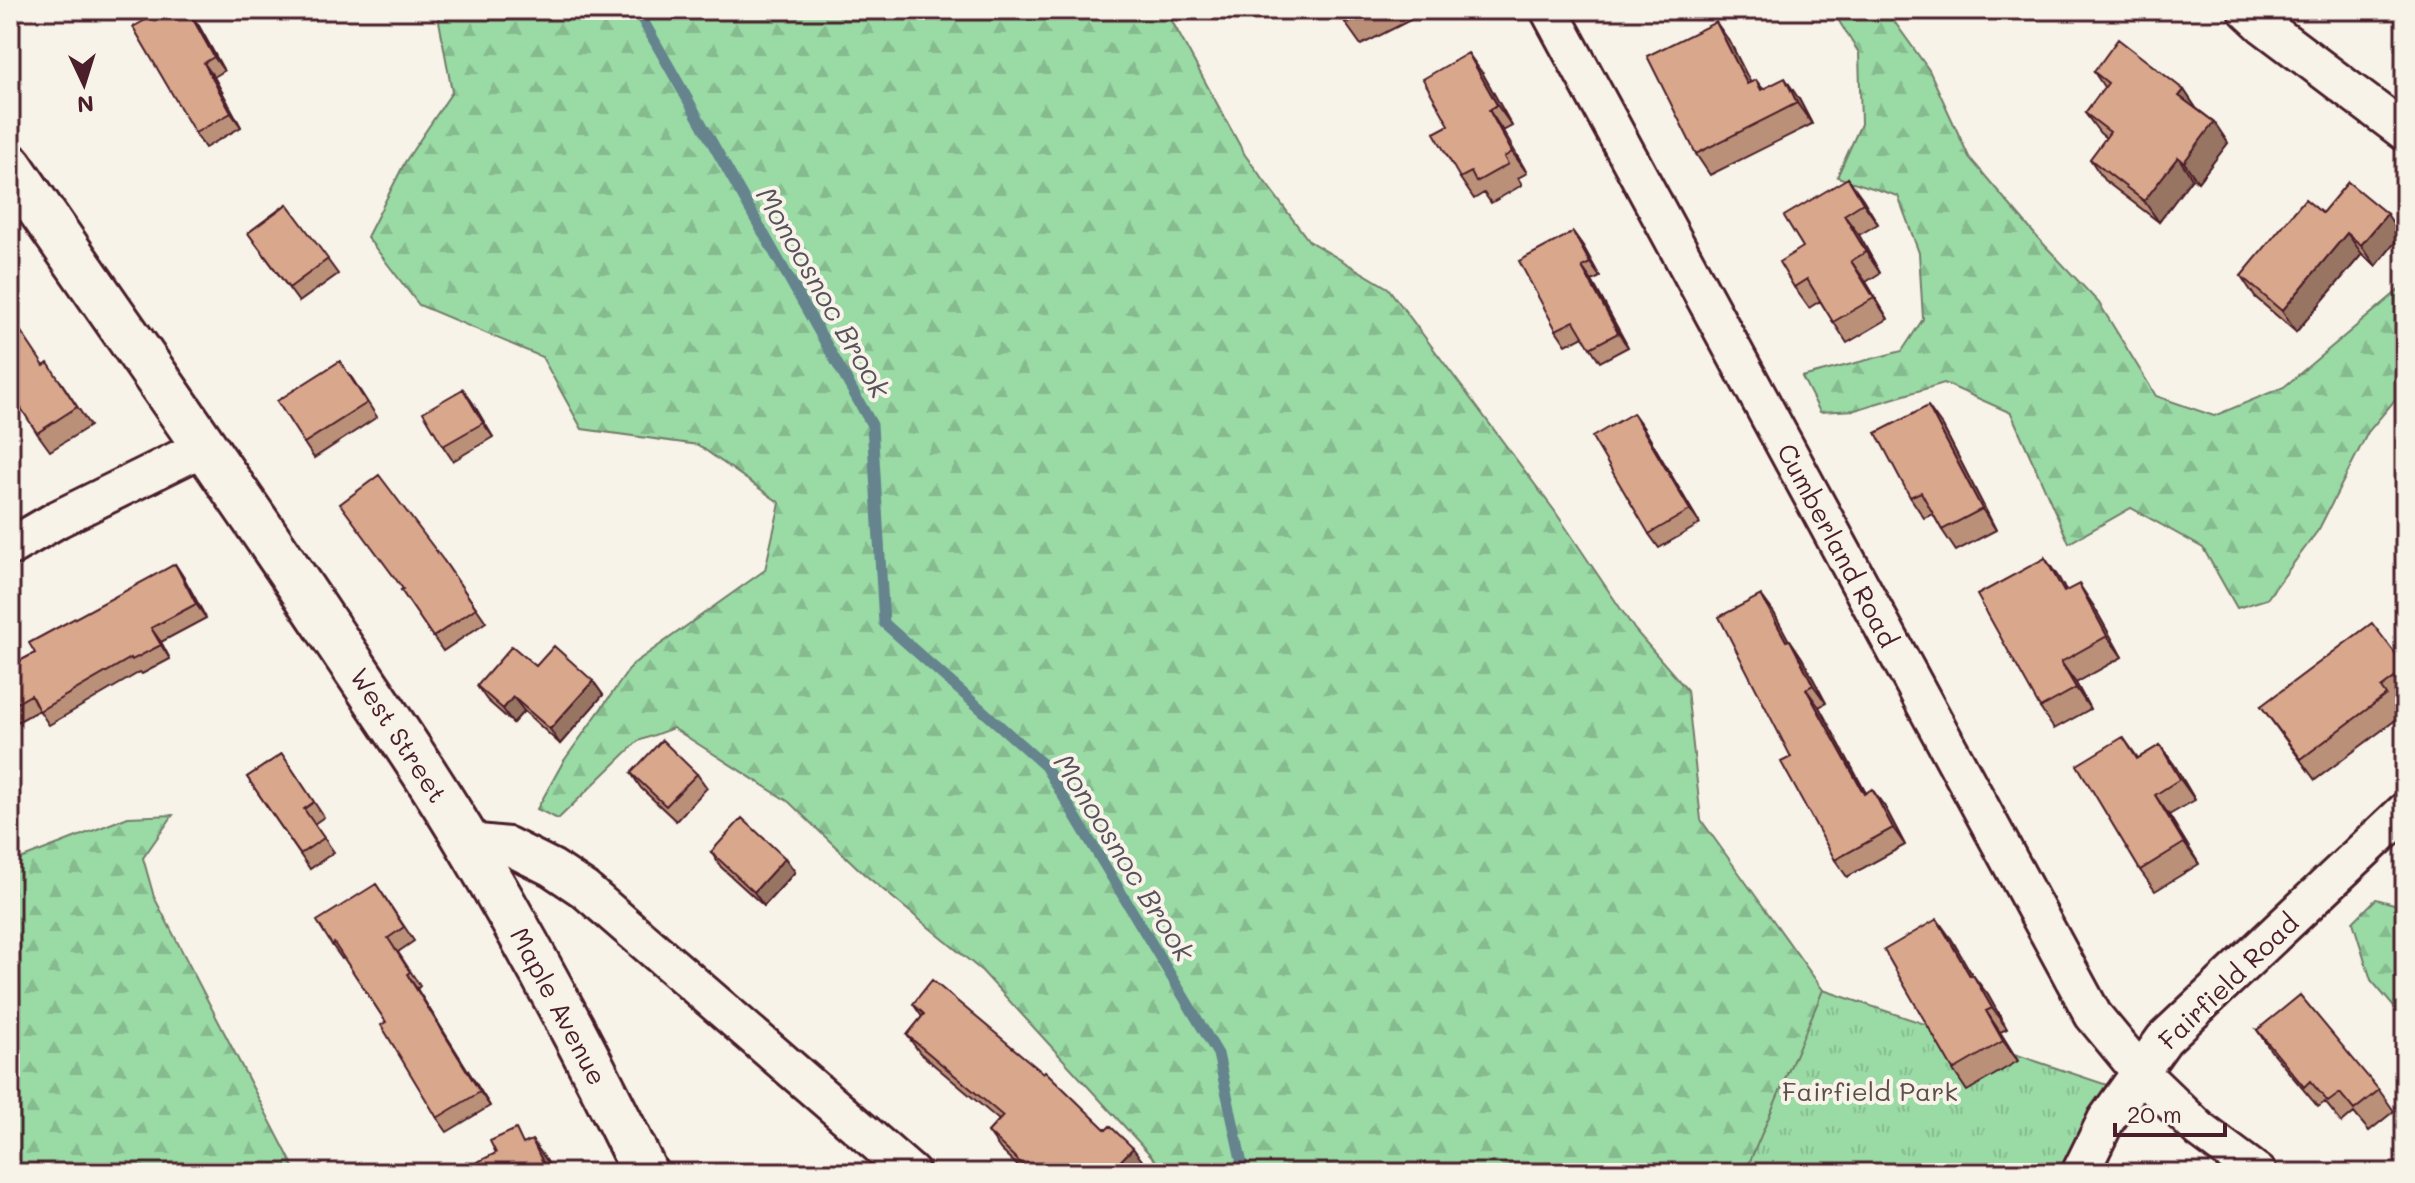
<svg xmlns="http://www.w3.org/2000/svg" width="2415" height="1183" font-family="Mali,sans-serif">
	<defs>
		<pattern id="forest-firs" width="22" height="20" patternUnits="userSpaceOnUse" patternTransform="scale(2)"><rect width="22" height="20" fill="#99daa5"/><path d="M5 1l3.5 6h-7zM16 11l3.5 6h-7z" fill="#85bb8e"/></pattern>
		<pattern id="park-tufts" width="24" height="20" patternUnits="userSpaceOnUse" patternTransform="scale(2)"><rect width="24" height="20" fill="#99daa5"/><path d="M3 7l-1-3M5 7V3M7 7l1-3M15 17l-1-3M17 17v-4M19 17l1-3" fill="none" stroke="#85bb8e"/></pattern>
	</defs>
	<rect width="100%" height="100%" fill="#f7f3e8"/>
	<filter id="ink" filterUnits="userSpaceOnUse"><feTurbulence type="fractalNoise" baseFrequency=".0125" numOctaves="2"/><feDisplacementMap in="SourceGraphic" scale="16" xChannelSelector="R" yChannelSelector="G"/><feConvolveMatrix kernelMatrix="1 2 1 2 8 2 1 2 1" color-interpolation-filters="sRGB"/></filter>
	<g filter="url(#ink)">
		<path fill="url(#forest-firs)" stroke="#727c68" stroke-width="2" d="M437 10H1166L1245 155 1309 241 1388 288 1554 510 1635 630 1687 690 1701 820 1823 990 1927 1127 1970 1173H1167L982 971 864 874 789 802 673 728 638 741 558 819 537 809 563 762 633 664 765 570 780 503 698 445 582 429 542 357 419 305 367 237 405 162 452 92Z
			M1832 10H1886L1929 70 1969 157 2037 237 2099 303 2156 396 2214 416 2284 387 2405 285V388L2368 432 2319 529 2267 599 2237 608 2203 548 2131 508 2069 543 2011 413 1944 383 1855 410 1820 412 1802 377 1902 351 1923 319 1919 253 1898 196 1837 177 1861 124 1859 53Z
			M173 815 143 858 154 897 297 1173H10V863L128 817Z
			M2376 899 2405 907V1020L2371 980 2353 922Z"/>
		<path fill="url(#park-tufts)" stroke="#727c68" stroke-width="2" d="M1823 990 2137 1095 2103 1173H1745Z"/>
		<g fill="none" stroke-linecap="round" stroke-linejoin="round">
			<path stroke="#65848e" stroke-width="11" d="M637 10 872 425 884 623 1045 766 1218 1054 1244 1173"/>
			<defs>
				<path id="minor" d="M1549 10 2093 1015 2140 1072 2200 1130 2258 1173
					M2247 10 2263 25 2405 132
					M10 547 58 519 204 447
					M468 842 508 846 552 868 585 890 911 1173
					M2080 1173 2106 1120 2164 1039 2405 811"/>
				<path id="major" d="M10 166C115 319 223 470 326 625 376 700 428 775 474 853 536 957 592 1064 645 1173"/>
			</defs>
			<use href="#minor" stroke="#4a1f2b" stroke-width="42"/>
			<use href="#major" stroke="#4a1f2b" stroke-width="50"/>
			<use href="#minor" stroke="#f7f3e8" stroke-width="36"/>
			<use href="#major" stroke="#f7f3e8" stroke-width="44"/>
		</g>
		<path fill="#bb9078" stroke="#4a1f2b" stroke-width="2" d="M163 10H185L187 13 189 12 199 26 224 71 214 77 241 127 205 148 195 133Z
			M1339 10H1430L1361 45 1346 24Z
			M2011 10H2032L2017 19Z
			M1730 42 1750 83 1756 80 1763 89 1799 99 1812 124 1710 175 1696 154Z
			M2094 72 2184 90 2196 108 2214 122 2228 143 2198 182 2192 178 2159 222 2104 180 2090 159 2106 138 2100 133 2085 113 2104 87Z
			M1483 74 1512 126 1503 131 1527 173 1518 178 1522 185 1491 203 1484 193 1474 199 1460 178 1449 125Z
			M1848 178 1878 224 1859 235 1880 273 1866 282 1888 319 1847 343 1820 301 1809 308 1794 287 1803 247Z
			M287 204 338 274 299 302 248 233Z
			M2322 213 2401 235 2376 266 2362 254 2296 332 2255 297 2241 276Z
			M1573 232 1583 246 1600 277 1592 281 1628 347 1600 362 1583 336 1566 345 1556 330Z
			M44 366 61 382 90 426 50 451 37 433Z
			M350 375 377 417 314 458 304 443Z
			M463 389 493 437 453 461 443 446Z
			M1633 413 1643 427 1700 524 1659 548 1649 534Z
			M1943 427 1996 530 1956 551 1942 530 1933 514 1924 518 1910 497Z
			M2045 558 2066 591 2093 605 2122 657 2076 683 2090 709 2054 729 2040 708Z
			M444 561 486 622 443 651 401 590Z
			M175 564 184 578 206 618 161 642 170 659 142 674 140 672 49 725 39 710 10 726V666L35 653Z
			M1761 595 1774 613 1788 640H1790L1802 658 1826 703 1819 707 1866 793 1885 807 1905 845 1847 877 1835 860 1791 757Z
			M536 666 593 681 603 695 560 744 524 711 513 723 487 700 477 686Z
			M2405 666V702L2396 709 2401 716 2315 780 2261 706Z
			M2123 737 2138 758 2160 745 2175 766 2195 800 2169 815 2199 864 2155 891 2140 870Z
			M282 754 324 817 314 824 334 852 310 869 247 777Z
			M631 773 697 774 707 788 676 821 641 788Z
			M711 852 785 858 795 872 764 906 721 867Z
			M376 884 414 941 398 952 420 986 417 989 490 1106 447 1132 437 1118 386 1022 344 958 342 959 332 945Z
			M1952 940 1972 975 1988 995 2007 1029 2000 1032 2018 1061 1967 1091 1953 1070Z
			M913 1004 1106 1130 1146 1166 1140 1173H1025L1001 1150 988 1132 999 1120 920 1053 907 1035 922 1017Z
			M2257 1030 2379 1090 2394 1111 2369 1131 2354 1113 2342 1123 2325 1102 2318 1107 2271 1051Z"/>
		<path fill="#987562" stroke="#4a1f2b" stroke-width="2" d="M189 12 199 26 224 71 214 57Z
			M1716 22 1730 42 1762 105 1747 84Z
			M1468 53 1483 74 1512 126 1497 105Z
			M204 63 214 77 241 127 231 113Z
			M1785 78 1799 99 1812 124 1797 103Z
			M2184 90 2198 111 2179 96Z
			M1489 110 1503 131 1527 173 1512 152Z
			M2214 122 2228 143 2198 182 2184 162Z
			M2178 157 2192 178 2159 222 2144 201Z
			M1848 178 1863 199 1878 224 1863 203Z
			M2387 214 2401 235 2376 266 2361 245Z
			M1844 215 1859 235 1880 273 1866 252Z
			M1573 232 1583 246 1600 277 1590 263Z
			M2347 233 2362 254 2296 332 2282 311Z
			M1851 261 1866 282 1888 319 1874 298Z
			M1582 267 1592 281 1628 347 1618 333Z
			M463 389 473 403 493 437 483 423Z
			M1928 406 1943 427 1996 530 1982 509Z
			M1633 413 1643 427 1700 524 1690 510Z
			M2045 558 2059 578 2078 613 2064 592Z
			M175 564 184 578 206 618 196 604Z
			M2079 584 2093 605 2122 657 2107 636Z
			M1761 595 1774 613 1799 659 1786 641Z
			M151 628 161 642 170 659 161 645Z
			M1790 640 1802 658 1826 703 1813 685Z
			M2061 662 2076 683 2090 709 2076 688Z
			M593 681 603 695 560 744 550 729Z
			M1806 689 1819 707 1876 812 1864 794Z
			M513 697 524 711 513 723 503 709Z
			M2160 745 2175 766 2195 800 2180 779Z
			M1872 789 1885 807 1905 845 1893 828Z
			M2155 795 2169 815 2199 864 2184 843Z
			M785 858 795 872 764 906 754 892Z
			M1937 919 1952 940 1985 997 1970 976Z
			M407 974 417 989 490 1106 480 1092Z
			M1973 975 1988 995 2007 1029 1992 1008Z
			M1986 1011 2000 1032 2018 1061 2003 1041Z
			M532 1140 547 1161 553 1173H548Z
			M1133 1148 1146 1166 1140 1173H1109Z"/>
		<path fill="#d9a78c" stroke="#4a1f2b" stroke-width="2" d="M163 10H183L185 14 189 12 214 57 204 63 231 113 195 133 133 27Z
			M1339 10H1374L1346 24Z
			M1716 22 1747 84 1756 80 1761 90 1785 78 1797 103 1696 154 1647 56Z
			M2118 39 2184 90 2179 96 2214 122 2184 162 2178 157 2144 201 2090 159 2110 132 2085 113 2108 83 2094 72Z
			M1468 53 1497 105 1489 110 1512 152 1504 157 1508 164 1476 182 1471 172 1460 178 1434 133 1449 125 1423 79Z
			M1848 178 1863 203 1844 215 1866 252 1851 261 1874 298 1833 322 1807 279 1794 287 1779 262 1803 247 1784 216Z
			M2348 182 2387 214 2361 245 2347 233 2282 311 2241 276 2305 199 2322 213Z
			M287 204 328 259 289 288 248 233Z
			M1573 232 1590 263 1582 267 1618 333 1590 348 1574 321 1556 330 1519 261Z
			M10 315 44 366 48 363 77 407 37 433 10 391Z
			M340 361 367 403 304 443 277 401Z
			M463 389 483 423 443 446 423 412Z
			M1928 406 1982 509 1942 530 1921 492 1910 497 1876 433Z
			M1633 413 1690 510 1649 534 1592 437Z
			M379 475 444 561 476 608 433 637 401 590 403 589 340 504Z
			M2045 558 2064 592 2079 584 2107 636 2061 662 2076 688 2040 708 1977 595Z
			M175 564 196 604 151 628 161 645 132 660 131 658 39 711 31 695 10 707V666L35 653 29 643Z
			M1761 595 1786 641 1790 640 1813 685 1806 689 1864 794 1872 789 1893 828 1835 860 1781 762 1791 757 1719 617Z
			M2372 623 2405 666V670L2381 688 2386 695 2301 759 2261 706Z
			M512 646 536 666 554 646 593 681 550 729 513 697 503 709 477 686Z
			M2123 737 2137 759 2160 745 2180 779 2155 795 2184 843 2140 870 2077 765Z
			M662 740 697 774 666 806 631 773Z
			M282 754 314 802 304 809 324 838 300 854 247 777Z
			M742 818 785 858 754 892 711 852Z
			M376 884 404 927 388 938 410 972 407 974 480 1092 437 1118 381 1025 386 1022 334 943 332 945 317 921Z
			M1937 919 1970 976 1973 975 1992 1008 1986 1011 2003 1041 1953 1070 1884 950Z
			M932 980 1043 1073 1045 1071 1106 1130 1110 1126 1133 1148 1109 1173H1031L988 1132 1003 1116 907 1035 924 1014 913 1004Z
			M2300 995 2379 1090 2354 1110 2340 1093 2328 1102 2310 1081 2304 1087 2257 1030Z
			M516 1129 523 1144 532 1140 548 1173H462L461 1170 496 1153 490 1141Z"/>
	</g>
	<g text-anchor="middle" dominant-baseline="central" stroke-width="8" stroke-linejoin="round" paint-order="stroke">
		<g font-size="26" fill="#4a1f2b" stroke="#f7f3e8">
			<text transform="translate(1838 545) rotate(62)">Cumberland Road</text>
			<text transform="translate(399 735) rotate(57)">West Street</text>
			<text transform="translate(2228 981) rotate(-44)">Fairfield Road</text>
			<text transform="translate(559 1006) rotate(62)">Maple Avenue</text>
		</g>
		<g font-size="26" fill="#5e4e4a" stroke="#f7f3e8">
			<text x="1870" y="1091">Fairfield Park</text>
		</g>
		<g font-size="28" font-style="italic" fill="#58525d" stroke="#f7f3e8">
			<text transform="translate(824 292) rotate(60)">Monoosnoc Brook</text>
			<text transform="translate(1125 857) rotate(58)">Monoosnoc Brook</text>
		</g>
	</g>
	<rect width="2415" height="1183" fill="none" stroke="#f7f3e8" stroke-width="40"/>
	<rect x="20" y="20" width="2375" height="1143" fill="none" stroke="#4a1f2b" stroke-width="3" filter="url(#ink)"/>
	<g transform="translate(84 84) rotate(176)" stroke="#f7f3e8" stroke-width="6" paint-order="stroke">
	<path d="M0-6L14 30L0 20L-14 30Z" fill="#4a1f2b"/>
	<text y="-12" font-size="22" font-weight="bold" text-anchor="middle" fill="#4a1f2b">N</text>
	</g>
	<path d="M2115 1123v12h110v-12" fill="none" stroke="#4a1f2b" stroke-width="4"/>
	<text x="2127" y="1123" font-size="24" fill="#4a1f2b" stroke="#f7f3e8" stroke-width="6" paint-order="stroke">20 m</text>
</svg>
